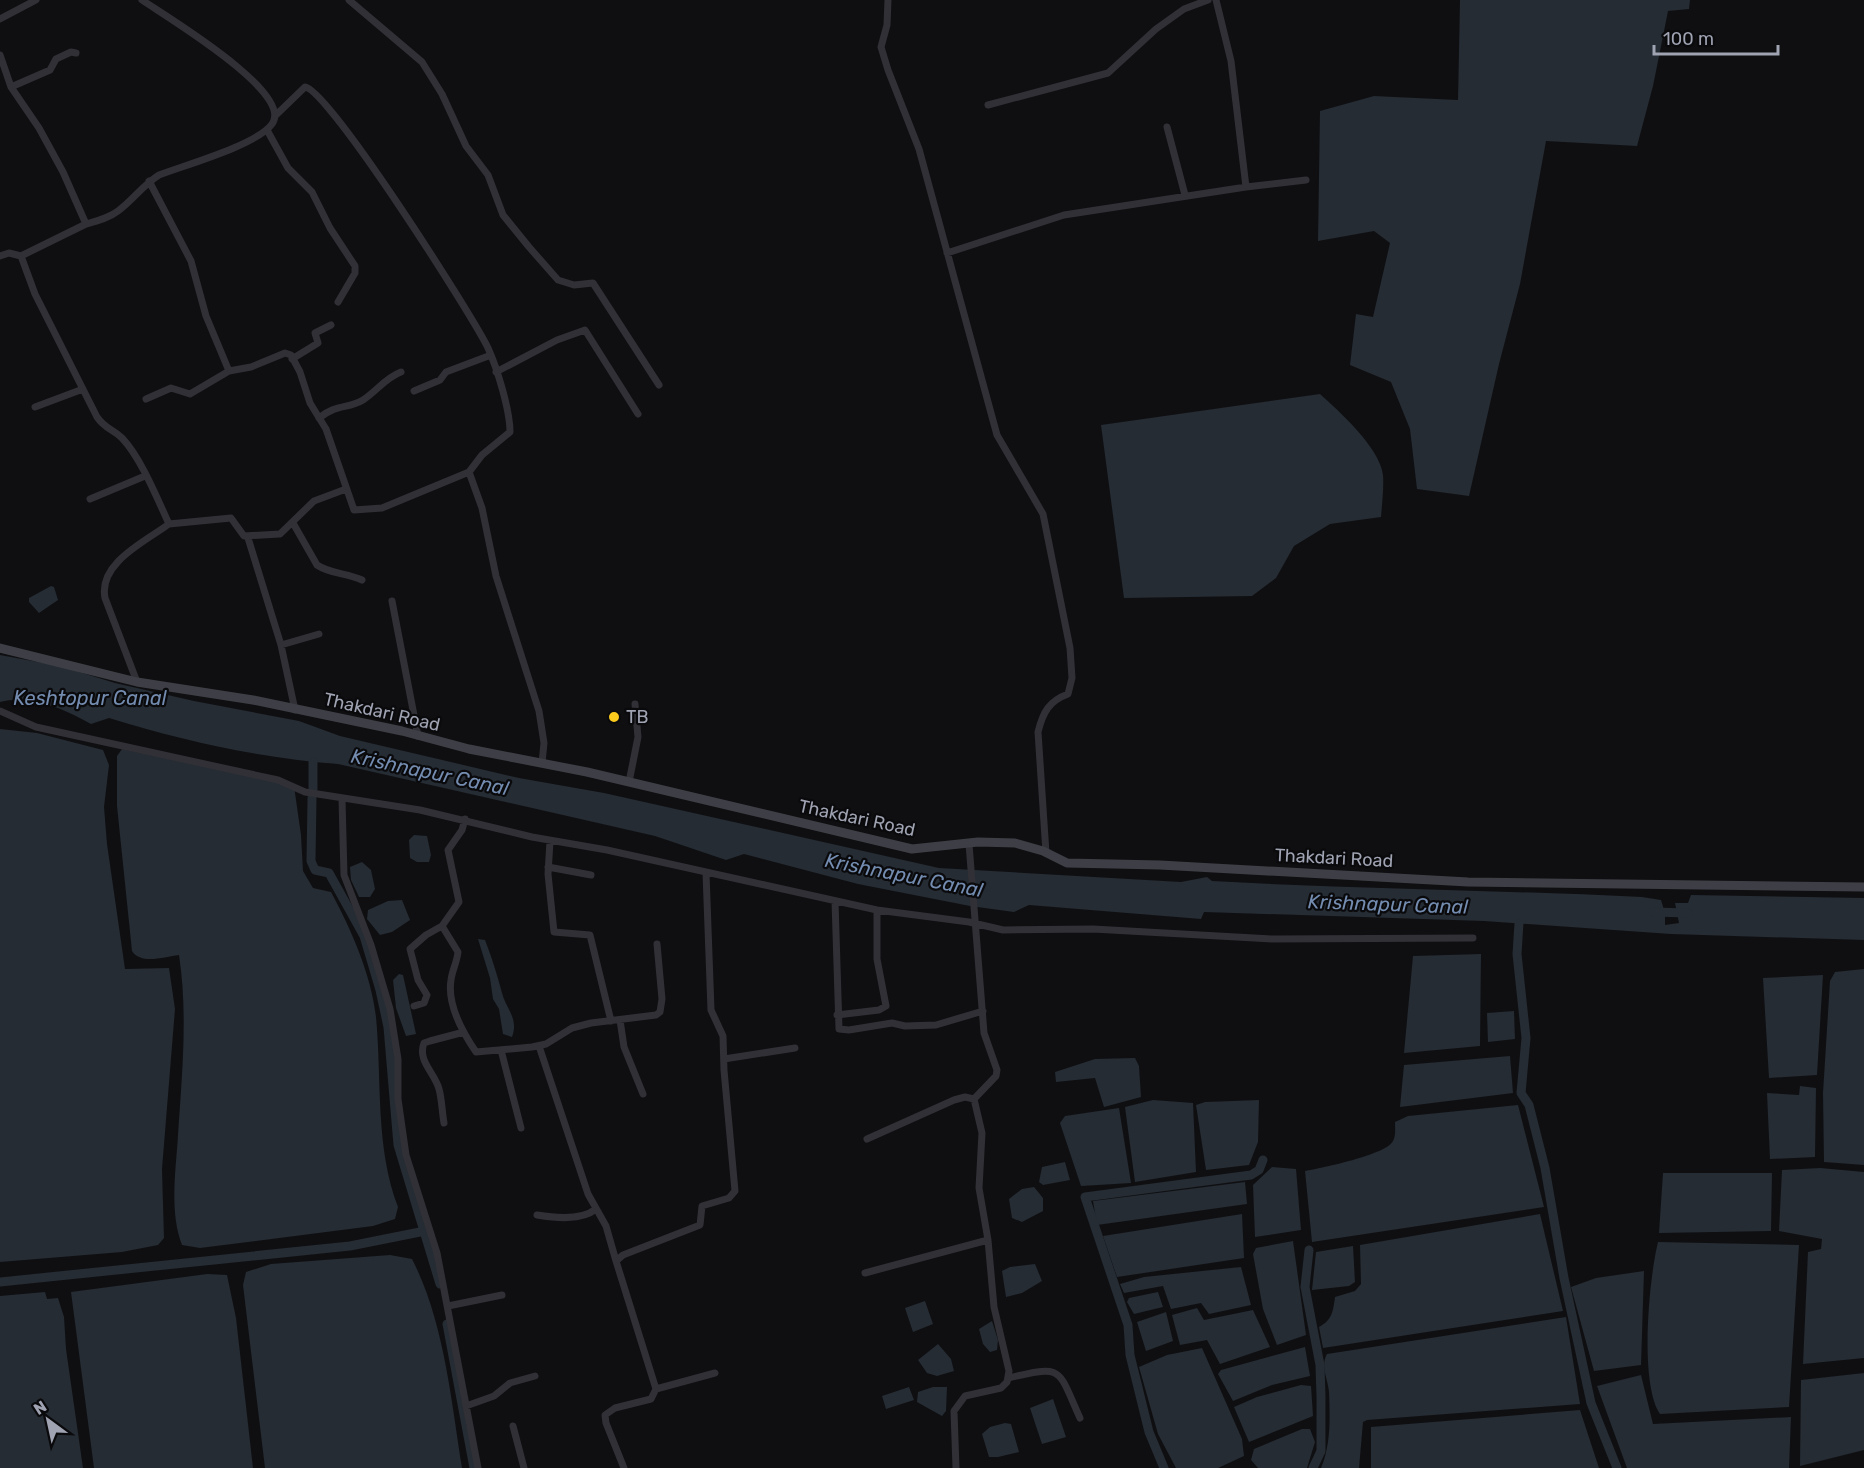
<svg xmlns="http://www.w3.org/2000/svg" width="1864" height="1468" font-family="Rubik,sans-serif">
	<rect width="100%" height="100%" fill="#0f0f11"/>
	<path fill="#252c34" d="M1460 0H1690L1689 9 1668 11 1653 86 1637 146 1546 141 1520 284 1499 364 1469 496 1417 489 1410 429 1391 382 1350 365 1356 314 1373 317 1390 243 1374 231 1318 241 1320 111 1374 96 1458 100Z
		M1320 394C1339 411 1380 448 1383 475 1384 488 1382 503 1381 517L1330 524 1294 546 1276 578 1252 596 1124 598 1101 425Z
		M51 586 54 587 58 600 39 613 29 602V598Z
		M0 655 60 666 115 683 194 701 299 721 340 736 519 778 604 793 939 868 1181 882 1207 877 1212 881C1355 889 1499 890 1642 897L1661 900 1665 913V925L1679 923 1675 903H1688L1691 895 1864 898V940L1671 934 1484 921 1204 912 1201 919 1029 905 1014 912 970 906 858 884 744 854 726 860 655 836 338 764C259 758 184 741 109 718L91 724C64 709 31 694 0 702Z
		M0 729 37 733 103 750 109 765 104 807 107 844 125 969 169 968 175 1009 162 1169 164 1238 158 1245 122 1252 0 1262Z
		M122 749 294 786 301 835 303 871 313 888 331 892C351 929 371 974 376 1017 382 1080 375 1147 398 1207L395 1219 373 1226 200 1248 182 1245C169 1211 176 1170 178 1135 182 1075 188 1014 179 955 164 957 141 965 132 951L117 806V756Z
		M414 835 427 836 431 855 429 862H417L410 858 409 840Z
		M362 862 371 870 375 889 370 897H359L351 880 350 867Z
		M402 900 410 920 392 932 380 935 367 919 368 910 388 901Z
		M478 939 485 940C492 958 497 974 502 993 506 1009 519 1018 512 1037L503 1034 499 1009 493 999 490 978Z
		M1481 954 1480 1046 1404 1053 1413 956Z
		M1864 969V1165L1824 1162 1823 1093 1830 981 1835 972Z
		M399 974 403 975 416 1034 406 1036 396 1008 393 980Z
		M1823 975 1817 1075 1769 1078 1763 978Z
		M1514 1011 1515 1039 1488 1042 1487 1013Z
		M1510 1056 1513 1093 1400 1107 1404 1065Z
		M1135 1058 1139 1066 1141 1097 1104 1107 1095 1078 1056 1082 1055 1072 1095 1059Z
		M1800 1086 1816 1088 1815 1157 1770 1159 1767 1093 1799 1095Z
		M1153 1100 1193 1103 1196 1172 1135 1182 1125 1107Z
		M1259 1100 1258 1142 1249 1165 1206 1170 1196 1105 1205 1102Z
		M1518 1105 1544 1207 1312 1242 1305 1171C1321 1168 1386 1155 1393 1141 1396 1136 1395 1128 1395 1122L1408 1116Z
		M1119 1108 1131 1183 1081 1186 1060 1123 1065 1116Z
		M1065 1162 1070 1180 1043 1185 1039 1182 1042 1167Z
		M1272 1167 1296 1169 1301 1230 1255 1237 1253 1185Z
		M1820 1168 1864 1172V1358L1803 1364 1808 1252 1821 1249 1822 1239 1779 1231 1782 1170Z
		M1663 1173H1772L1771 1231 1659 1233Z
		M1245 1182 1247 1204 1097 1225 1093 1201Z
		M1034 1187 1043 1198V1211L1022 1222 1012 1218 1009 1199 1022 1189Z
		M1242 1214 1244 1258 1117 1277 1103 1236Z
		M1540 1214 1563 1311 1323 1348 1319 1327C1332 1320 1333 1312 1335 1297L1355 1291 1361 1284 1360 1245Z
		M1293 1241 1306 1335 1277 1345 1263 1309 1253 1254 1256 1248Z
		M1658 1242 1799 1245 1789 1407 1660 1414C1639 1383 1649 1278 1658 1242Z
		M1353 1246 1355 1282 1349 1286 1312 1290 1316 1252Z
		M390 1255 412 1259C444 1321 451 1399 462 1468H265L243 1285 246 1272 271 1264Z
		M1035 1264 1042 1281 1022 1293 1006 1297 1002 1271 1010 1267Z
		M1241 1267 1251 1305 1209 1314 1201 1303 1171 1309 1163 1286 1124 1293 1120 1284 1144 1277Z
		M1644 1271 1641 1365 1594 1371 1571 1287 1596 1278Z
		M207 1274 227 1275 236 1318 253 1468H94L71 1292Z
		M45 1292 47 1299 58 1298 64 1317 66 1349 83 1468H0V1296Z
		M1158 1292 1163 1307 1134 1314 1127 1302 1129 1298Z
		M925 1301 933 1324 913 1332 905 1308Z
		M1197 1308 1204 1320 1253 1310 1270 1347 1220 1364 1207 1340 1180 1345 1172 1315Z
		M1166 1312 1173 1341 1146 1351 1137 1322Z
		M1566 1317 1580 1404 1367 1420 1363 1422 1359 1468H1321C1331 1445 1330 1417 1329 1392 1328 1379 1320 1366 1327 1354Z
		M992 1321 998 1340 997 1350 990 1352 983 1344 979 1329Z
		M938 1344 951 1359 954 1371 937 1376 927 1373 918 1360Z
		M1305 1347 1310 1376 1272 1385 1233 1401 1218 1374 1221 1370Z
		M1202 1348 1242 1439 1244 1456 1218 1468H1176L1158 1434 1139 1367 1167 1355Z
		M1864 1373V1450L1800 1466 1801 1380Z
		M1641 1375 1653 1424 1791 1417 1789 1468H1627L1597 1386Z
		M1301 1385 1311 1386 1313 1416 1249 1442 1234 1407 1257 1397Z
		M909 1387 914 1400 886 1409 882 1396Z
		M933 1387H947L946 1411 942 1416 917 1402 918 1392Z
		M1053 1399 1066 1437 1042 1444 1030 1408Z
		M1580 1410 1599 1468H1371V1427Z
		M1005 1423 1011 1424 1019 1452 998 1457H989L982 1434 990 1427Z
		M1302 1429H1310L1315 1442 1307 1468H1258L1251 1460 1254 1449Z"/>
	<g fill="none" stroke-linecap="round" stroke-linejoin="round">
		<path stroke="#252c34" stroke-width="9" d="M313 762V791
			M312 798 311 861 315 870 329 873 364 936 380 990 388 1027 398 1145 440 1284
			M1653 912 1688 913
			M1519 923 1517 954 1526 1038 1521 1093 1529 1105 1545 1168 1564 1278 1591 1403 1617 1468
			M1309 1250 1305 1287 1320 1365 1321 1397V1451L1313 1468
			M0 1282 350 1246 425 1231
			M447 1324 474 1468
			M1164 1468 1149 1432 1130 1355 1128 1325 1085 1197 1251 1175 1259 1170 1263 1160"/>
		<path stroke="#303036" stroke-width="7" d="M349 0 422 62 442 94 466 146 488 175 503 215 529 247 558 280 574 285 593 283 659 385
			M888 0 887 25 881 47 888 70 919 149 997 435 1043 514 1070 648 1072 678 1068 694C1049 701 1043 712 1038 732L1046 853
			M0 19 36 0
			M0 55 11 87 39 128 63 172 86 224C97 221 109 218 118 211 133 200 143 185 159 175 185 165 257 145 272 124 295 93 165 16 142 0
			M11 87 50 70 56 59 71 52 76 53
			M988 105 1108 73 1156 29 1184 9 1208 0
			M276 115 305 87C329 90 472 315 488 348 497 368 510 410 510 432L482 455 469 472
			M1167 127 1185 195
			M267 130 288 168 312 192 330 228 355 266V273L338 302
			M149 181 191 261 206 316 229 371 251 367 285 353 291 355 300 372 310 403 326 429 354 510 382 508 469 472 482 508 496 576 539 711 544 743 542 763
			M1246 187 1306 180
			M86 224 21 256 35 294 97 417C105 429 113 429 122 438 141 458 157 498 169 524L231 518 244 536 280 534 314 501 346 489
			M947 253 1064 215 1246 187 1231 61 1216 0
			M0 256 9 253 21 256
			M292 359 318 343 315 333 331 325
			M496 372 557 340 585 330 638 414
			M414 391 440 380 446 372 491 355
			M146 399 171 388 190 394 229 371
			M35 407 83 389
			M319 418C336 404 348 409 363 400 377 391 385 378 401 372
			M90 499 145 476
			M293 523 317 565C330 574 347 573 362 580
			M248 538 281 645 295 710
			M392 601 418 736
			M281 645 319 634
			M137 682 105 598C98 563 146 541 169 524
			M0 711 36 727 278 780 305 792 420 810 532 837 607 850 877 910 969 922 1003 930 1093 929 1272 939 1473 938
			M629 782 638 737 635 704
			M342 799 344 875 371 945 390 1009 398 1059V1099L406 1155 437 1253 478 1468
			M465 819 462 830 448 850 459 902 442 926 458 952C457 962 452 971 451 980 447 1004 463 1033 476 1052L532 1047 546 1044 572 1028 591 1023 656 1015 660 1012 662 999 657 944
			M550 841 548 874 554 932 590 935 611 1021
			M548 867 591 875
			M835 901 839 1029 849 1030 892 1023 905 1026 936 1025 983 1011
			M414 1006 424 1003 427 995 418 980 410 949 426 935 442 926
			M837 1015 879 1010 886 1006 877 959V910
			M620 1020 624 1047 643 1094
			M539 1046 588 1194 606 1226 616 1261
			M501 1050 521 1128
			M724 1059 795 1048
			M444 1123C442 1112 442 1100 439 1089 435 1073 417 1061 424 1043L430 1041 464 1032
			M867 1139 954 1100 965 1097 974 1099
			M537 1215C555 1218 581 1221 596 1209
			M865 1273 988 1240
			M448 1306 502 1295
			M1008 1378C1064 1365 1057 1367 1080 1418
			M656 1389 715 1373
			M466 1406 494 1396 510 1383 535 1376
			M513 1426 524 1468
			M624 1468 606 1423 605 1415 615 1408 651 1399 656 1389 616 1261 623 1255 700 1225 702 1206 729 1198 735 1191 724 1070 723 1036 711 1010 706 873
			M956 1468 954 1411 965 1396 1001 1388 1007 1382 1009 1371 994 1307 988 1240 979 1188 982 1133 974 1099 996 1076 997 1070 984 1033 969 844"/>
		<path stroke="#3e3f46" stroke-width="9" d="M0 648 137 682 253 700 402 731 469 749 587 772 912 849 978 842 1015 843 1043 851 1067 863 1160 865 1468 882 1864 887"/>
	</g>
	<circle fill="#facb1d" stroke="#0a0a0c" stroke-width="2" cx="614" cy="717" r="6"/>
	<g text-anchor="middle" dominant-baseline="central" stroke-width="4.5" stroke-linejoin="round" paint-order="stroke">
		<g font-size="18" fill="#9fa3b2" stroke="#0a0a0c">
			<text transform="translate(382 712) rotate(13)">Thakdari Road</text>
			<text transform="translate(857 818) rotate(12)">Thakdari Road</text>
			<text transform="translate(1334 858) rotate(3)">Thakdari Road</text>
		</g>
		<g font-size="18" fill="#9fa3b2" stroke="#0a0a0c" text-anchor="start">
			<text x="626" y="717">TB</text>
		</g>
		<g font-size="20" font-style="italic" fill="#738cb0" stroke="#0a0a0c">
			<text x="90" y="698">Keshtopur Canal</text>
			<text transform="translate(430 772) rotate(12)">Krishnapur Canal</text>
			<text transform="translate(904 875) rotate(11)">Krishnapur Canal</text>
			<text transform="translate(1388 904) rotate(2)">Krishnapur Canal</text>
		</g>
	</g>
	<g transform="translate(48 1420) rotate(327)" stroke="#0a0a0c" stroke-width="4.5" paint-order="stroke">
	<path d="M0-4.5L10 22L0 15L-10 22Z" fill="#9fa3b2"/>
	<text y="-9" font-size="16" font-weight="bold" text-anchor="middle" fill="#9fa3b2">N</text>
	</g>
	<path d="M1654 45v9h124v-9" fill="none" stroke="#9fa3b2" stroke-width="3"/>
	<text x="1663" y="45" font-size="18" fill="#9fa3b2" stroke="#0a0a0c" stroke-width="4.5" paint-order="stroke">100 m</text>
</svg>
